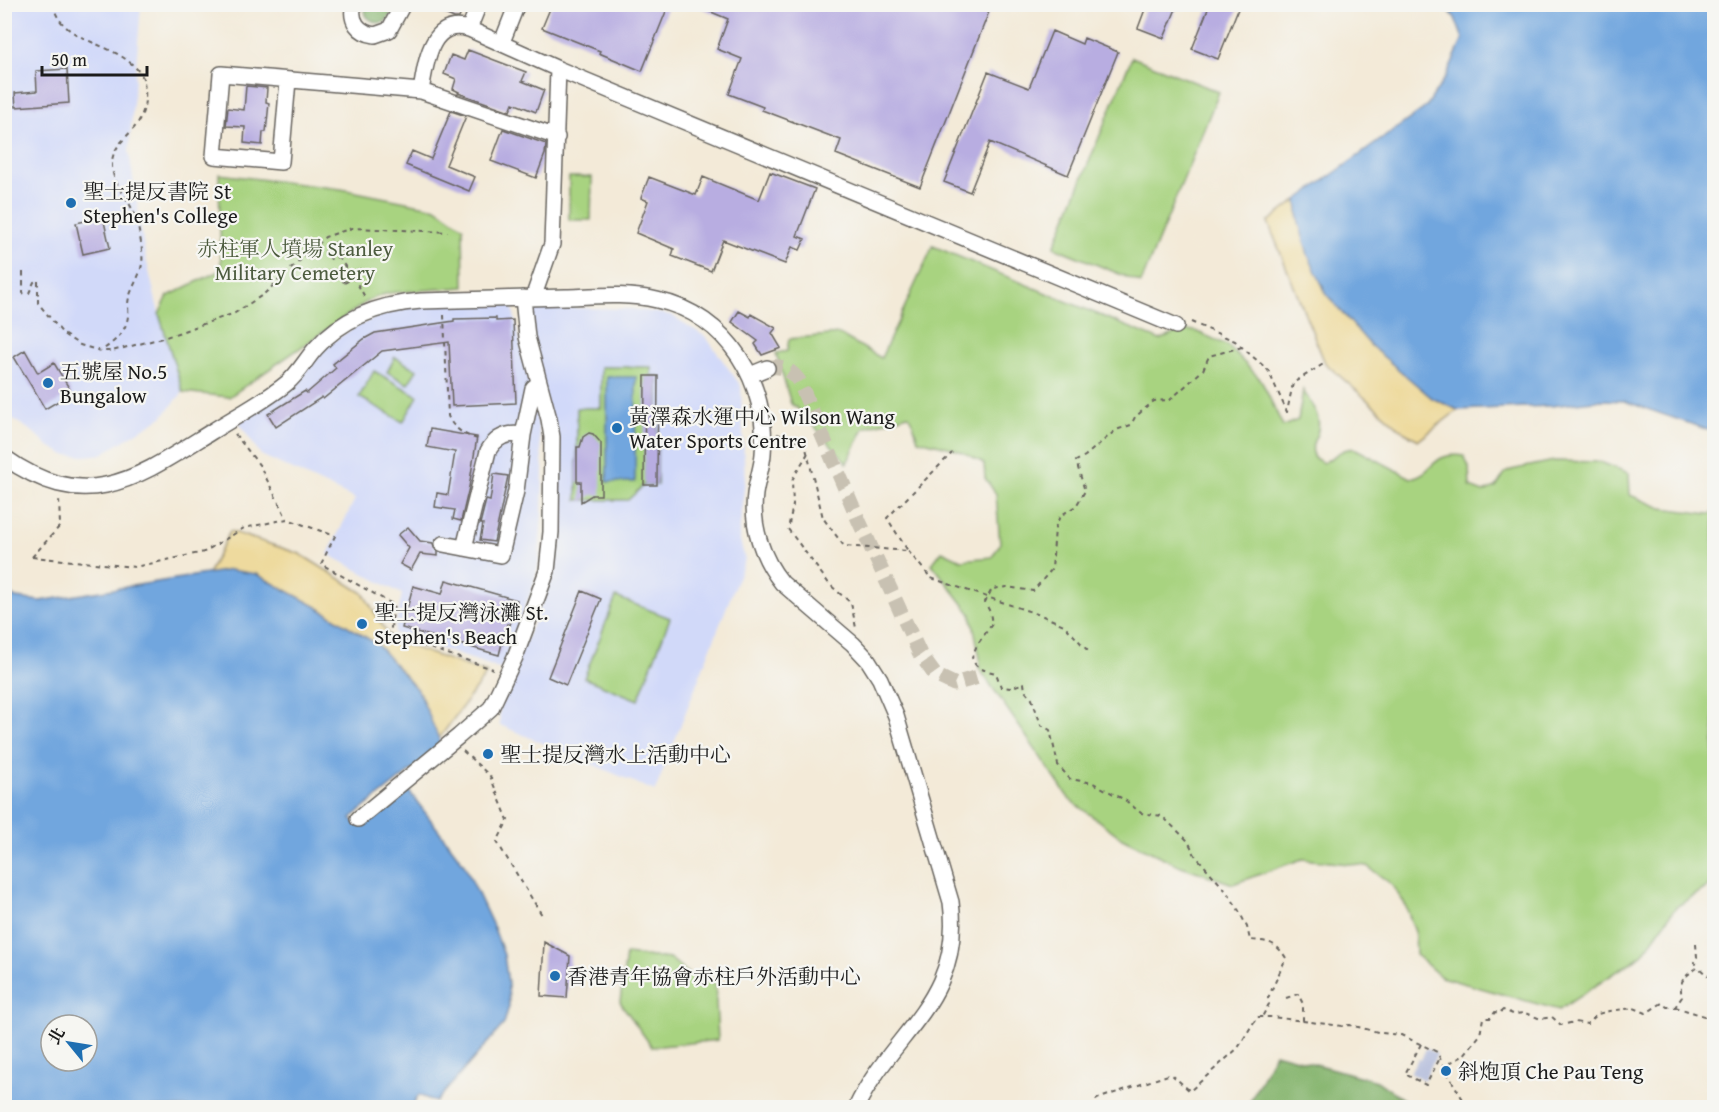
<svg xmlns="http://www.w3.org/2000/svg" width="1719" height="1112" font-family="'Gentium Book Plus','Noto Serif TC',serif">
	<rect width="100%" height="100%" fill="#f6f6f2"/>
	<filter id="ink" filterUnits="userSpaceOnUse"><feTurbulence type="fractalNoise" baseFrequency=".0167" numOctaves="2"/><feDisplacementMap in="SourceGraphic" scale="12" xChannelSelector="R" yChannelSelector="G"/><feConvolveMatrix kernelMatrix="1 2 1 2 8 2 1 2 1" color-interpolation-filters="sRGB"/></filter>
	<filter id="wash" filterUnits="userSpaceOnUse"><feTurbulence type="fractalNoise" baseFrequency=".008" numOctaves="4" result="noise"/><feDisplacementMap in="SourceGraphic" scale="24" xChannelSelector="R" yChannelSelector="G"/><feGaussianBlur stdDeviation="1.35" result="paint"/><feColorMatrix in="noise" values="0 0 0 0 0 0 0 0 0 0 0 0 0 0 0 0 0 1.4 0 .05"/><feComposite in="paint" operator="in"/></filter>
	<g filter="url(#wash)">
		<rect width="100%" height="100%" fill="#f3ead8"/>
		<path fill="#d1d9f9" d="M5 5H141L129 152 145 254 159 314 183 392 162 417 102 454 85 456 65 455 47 445 33 432 5 414Z
			M511 301 537 417 543 468 542 512 539 560 533 587 501 669 394 633 402 594 328 554 355 499 261 455 235 417 318 351 355 327 401 306Z
			M525 307 632 309 671 315 706 337 741 386 745 480 739 536 745 560 655 791 500 725 499 701 543 601 558 458Z"/>
		<path fill="#bbc3de" d="M1426 1048 1437 1054 1424 1080 1410 1073 1418 1059 1421 1060Z"/>
		<path fill="#a8d380" stroke="#62784e" stroke-width="1.5" d="M1132 57 1219 92 1141 283 1054 247Z
			M219 174 341 189 436 208 463 227 464 287 388 293 371 299 229 397 183 392 159 314 168 296 221 270Z
			M569 177H592L591 220H569Z
			M933 246 1160 340 1183 330 1196 331 1227 345 1261 380 1283 426 1298 420 1303 390C1311 404 1323 417 1317 434 1312 445 1312 444 1313 457L1323 463C1335 457 1343 446 1356 449L1411 478C1435 473 1431 451 1464 456L1469 467 1470 487 1483 492 1496 487 1505 473 1511 470 1554 461 1600 462 1629 473 1630 495 1662 508 1709 514 1714 513V883L1676 907 1642 955 1559 1010 1441 977 1416 955 1415 932 1405 904 1391 884 1367 866 1302 859 1233 884 1178 865 1122 838 1070 800 979 668 980 658 971 614 932 564 942 551 961 560 992 557 1000 544 996 494 985 478 984 464C965 450 941 445 918 440L913 424 908 415 864 428 847 463 802 412 791 404 776 353 787 351 789 339 839 334 881 358Z
			M395 357 417 370 408 384 387 372Z
			M601 367H651V376H658L657 485H644L628 500H577V408H601Z
			M374 371 418 396 403 422 359 397Z
			M616 597 670 618 638 700 584 678Z
			M626 954 671 959 691 976 715 981 718 1040 652 1047 620 1002Z"/>
		<path fill="#86b56e" stroke="#516845" stroke-width="1.5" d="M364 4 398 5 385 22C377 24 372 22 366 16Z
			M1275 1053 1377 1081 1414 1107H1247Z"/>
		<path fill="#eeda9e" stroke="#857b5d" stroke-width="1.5" d="M1297 200 1299 223 1432 398 1458 410 1419 440 1405 433 1325 363 1268 222Z
			M230 531 300 554 363 593 391 640 487 673 438 740 419 692 377 644 317 607 256 574H208Z"/>
		<path fill="#71a6de" stroke="#46617d" stroke-width="1.5" fill-rule="evenodd" d="M1445 5H1714V432L1624 401 1602 400 1551 406 1458 410 1432 398 1371 346 1327 295 1308 255 1299 223 1297 200 1426 107 1446 76 1463 39 1455 18Z
			M607 377H636L635 482H607Z
			M230 570 256 574 317 607 377 644 419 692 442 746 351 818 357 824 406 787 464 864 494 928 504 955 508 983 509 1006 504 1024 436 1102 419 1095 414 1103V1108L5 1107 4 591 16 598 40 601ZM51 1025H87V1061H51Z"/>
		<g id="blocks">
			<path fill="#b8ade1" d="M421 4H465L459 18H454Z
				M552 4H669L642 71 599 53 600 51 542 28Z
				M692 4H992L920 187 836 154 841 140 762 110 763 107 729 94 742 59 717 49 728 19Z
				M1147 4H1178L1164 38 1138 28Z
				M1210 4H1240L1218 59 1192 49Z
				M1052 31 1082 44 1084 38 1118 52 1068 175 990 142 970 192 944 182 988 72 1029 88Z
				M468 50 526 72 522 81 544 90 536 112 513 103 510 111 458 93 459 92 453 89 456 79 444 74 451 55 464 60Z
				M67 69 69 103 16 107 15 93 37 91 36 71Z
				M246 86 267 88 266 102 269 103 266 132H263L262 145 244 143 245 127 226 126 228 108 244 110Z
				M451 111 466 116 446 165 475 177 469 191 406 165 412 151 431 159Z
				M503 129 546 144 545 154 536 178 491 161Z
				M770 172 815 189 797 236 805 239 800 250 792 247 785 264 723 240 711 271 672 256 674 249 636 233 648 201 641 198 649 177 696 195 703 177 759 200Z
				M103 217 110 248 83 254 76 223Z
				M739 311 750 317 751 314 776 328 772 333 781 348 762 355 755 344 758 341 732 322Z
				M496 318V321L513 320 516 403 452 406 449 342 382 351 323 399 322 397 276 427 268 414 305 391 307 393 336 368 333 364 364 339 375 333 454 321V319Z
				M25 350 38 373 54 363 72 393 45 409 14 357Z
				M645 376H658L657 485H644Z
				M430 429 477 437 469 487 461 521 453 519 455 510 435 507 437 493 448 495 455 452 427 447Z
				M589 433 593 434 601 443V495H592L581 502V482H577V447H580L583 437Z
				M494 474 508 476 494 542 480 540 483 524H480L486 500 490 501Z
				M408 527 420 541 433 543 434 548 438 552V556L420 554 411 570 400 564 409 548 398 535Z
				M446 580 517 600 510 625 507 624 499 655 402 628 413 586 442 594Z
				M582 591 601 599 566 685 548 677Z
				M544 942 570 956 567 998 541 996Z"/>
		</g>
	</g>
	<g filter="url(#ink)">
		<use href="#blocks" fill-opacity="0" stroke="#67645e" stroke-width="1.5"/>
		<g fill="none" stroke-linecap="round" stroke-linejoin="round">
			<path stroke="#c8c1b2" stroke-width="15" stroke-dasharray="15 8" stroke-linecap="butt" d="M767 368C781 364 791 370 799 381L859 521 920 654 935 675 954 684 978 677"/>
			<defs>
				<path id="minor" d="M354 4C349 21 359 33 375 35L389 30 403 4
					M469 29 479 4
					M502 42 517 4
					M288 80 281 162 214 156 221 74 421 91 557 137
					M421 91C426 63 430 18 469 29L558 69 1176 326
					M533 298 552 244 558 69
					M750 375 767 368
					M4 457C87 516 137 478 211 432 236 416 264 402 287 383 299 373 306 359 316 348 343 317 382 304 421 301 469 300 518 298 566 297 596 296 627 293 657 300 728 315 769 384 763 454 762 467 757 480 755 494 751 526 762 558 782 583L853 644 868 660 880 679 896 716 951 902C964 1001 892 1031 856 1108
					M443 544 501 555 516 491 523 435
					M464 548 488 451C496 437 507 432 523 435L533 388 539 383
					M358 819 459 736 491 708 515 657 547 571 551 532 552 437 549 419 527 337 523 298"/>
			</defs>
			<use href="#minor" stroke="#67645e" stroke-width="18"/>
			<path stroke="#67645e" stroke-width="2" stroke-dasharray="4.5 4.5" stroke-linecap="butt" d="M53 4C61 46 120 40 142 76 144 80 144 84 145 89 146 100 144 114 137 124 128 137 111 147 112 165 112 183 126 195 133 211 138 222 144 253 142 264 140 276 132 287 129 298 127 304 129 311 128 316 126 333 114 342 101 351
				M4 53 8 46 10 4
				M334 243H338L342 251 338 257 331 259 325 252Z
				M338 257 350 273
				M23 272V293L25 294 29 293 34 282 38 280V303L63 334 80 345 101 351H112L166 337 235 313 264 294 325 237 352 228 448 232
				M354 278 363 273 364 269C355 269 345 276 342 284L354 278 365 297
				M444 315 448 416C453 429 466 436 478 439
				M1191 322 1235 341 1268 370 1287 412 1293 383 1325 363
				M1242 347 1209 356 1203 370 1170 400 1154 401 1135 417 1131 425 1116 430 1085 456 1076 461 1085 491 1076 506 1060 516 1055 528 1052 569 1033 591 1007 587 992 589 985 602 990 612 992 624 977 645 972 657C975 670 985 670 996 673L1001 687 1010 688 1024 683 1025 691 1032 699 1041 725 1050 730 1058 765 1070 779 1093 783 1125 800 1141 813 1162 816 1188 841 1195 855 1226 891 1237 907 1247 927 1250 940C1268 941 1276 942 1286 958L1268 998 1269 1004 1262 1017
				M235 434 260 466 287 519
				M777 434 805 444 823 518 844 546 908 551 887 518 952 453
				M808 453 792 480 793 505 788 529 830 585 851 603 856 628
				M908 551 931 578 1043 616 1064 625 1090 653
				M32 557 135 567 204 552 244 528 287 519 335 536 321 564 394 605 390 635 493 669
				M32 557 60 526 59 498
				M463 751 490 776 508 820 497 842 542 915
				M1696 944 1697 957 1694 962 1698 966
				M1286 998 1298 994 1303 1004V1022
				M1675 1007 1714 1019
				M1421 1044 1405 1074 1426 1085 1440 1058
				M1446 1071 1449 1063 1463 1056 1480 1035 1483 1018H1491L1495 1012 1499 1013 1503 1010 1513 1014 1525 1013 1541 1019 1552 1017 1561 1025 1575 1022 1587 1024 1598 1014 1609 1011 1634 1008 1646 1013 1662 1003 1667 1007H1675L1682 997C1678 979 1685 977 1698 967L1708 976 1714 978
				M1091 1108 1097 1099 1171 1074 1190 1091 1238 1048 1257 1017H1272L1342 1026 1350 1025 1382 1033 1401 1035 1437 1052 1446 1071 1468 1108"/>
			<use href="#minor" stroke="#fff" stroke-width="15"/>
		</g>
	</g>
	<g fill="#1f6fb2" stroke="#f6f6f2" stroke-width="2">
		<circle cx="71" cy="203" r="6"/>
		<circle cx="48" cy="383" r="6"/>
		<circle cx="617" cy="428" r="6"/>
		<circle cx="362" cy="624" r="6"/>
		<circle cx="488" cy="754" r="6"/>
		<circle cx="555" cy="976" r="6"/>
		<circle cx="1446" cy="1071" r="6"/>
	</g>
	<g text-anchor="middle" dominant-baseline="central" stroke-width="4.5" stroke-linejoin="round" paint-order="stroke">
		<g font-size="21" fill="#1c1c1c" stroke="#f6f6f2" text-anchor="start">
			<text x="83" y="191">聖士提反書院 St<tspan x="83" dy="24">Stephen's College</tspan></text>
			<text x="60" y="371">五號屋 No.5<tspan x="60" dy="24">Bungalow</tspan></text>
			<text x="629" y="416">黃澤森水運中心 Wilson Wang<tspan x="629" dy="24">Water Sports Centre</tspan></text>
			<text x="374" y="612">聖士提反灣泳灘 St.<tspan x="374" dy="24">Stephen's Beach</tspan></text>
			<text x="500" y="754">聖士提反灣水上活動中心</text>
			<text x="567" y="976">香港青年協會赤柱戶外活動中心</text>
			<text x="1458" y="1071">斜炮頂 Che Pau Teng</text>
		</g>
		<g font-size="21" fill="#4d5c3f" stroke="#f6f6f2">
			<text x="295" y="248">赤柱軍人墳場 Stanley<tspan x="295" dy="24">Military Cemetery</tspan></text>
		</g>
	</g>
	<rect width="1719" height="1112" fill="none" stroke="#f6f6f2" stroke-width="24"/>
	<g transform="translate(69 1043) rotate(300)"><circle r="28" fill="#f6f6f2" stroke="#9f9f9c" stroke-width="1.5"/>
	<path d="M0-4.5L10 22L0 15L-10 22Z" fill="#1f6fb2"/>
	<text y="-9" font-size="16" font-weight="bold" text-anchor="middle" fill="#1c1c1c">北</text>
	</g>
	<path d="M42 66v9h105v-9" fill="none" stroke="#1c1c1c" stroke-width="3"/>
	<text x="51" y="66" font-size="18" fill="#1c1c1c" stroke="#f6f6f2" stroke-width="4.5" paint-order="stroke">50 m</text>
</svg>
